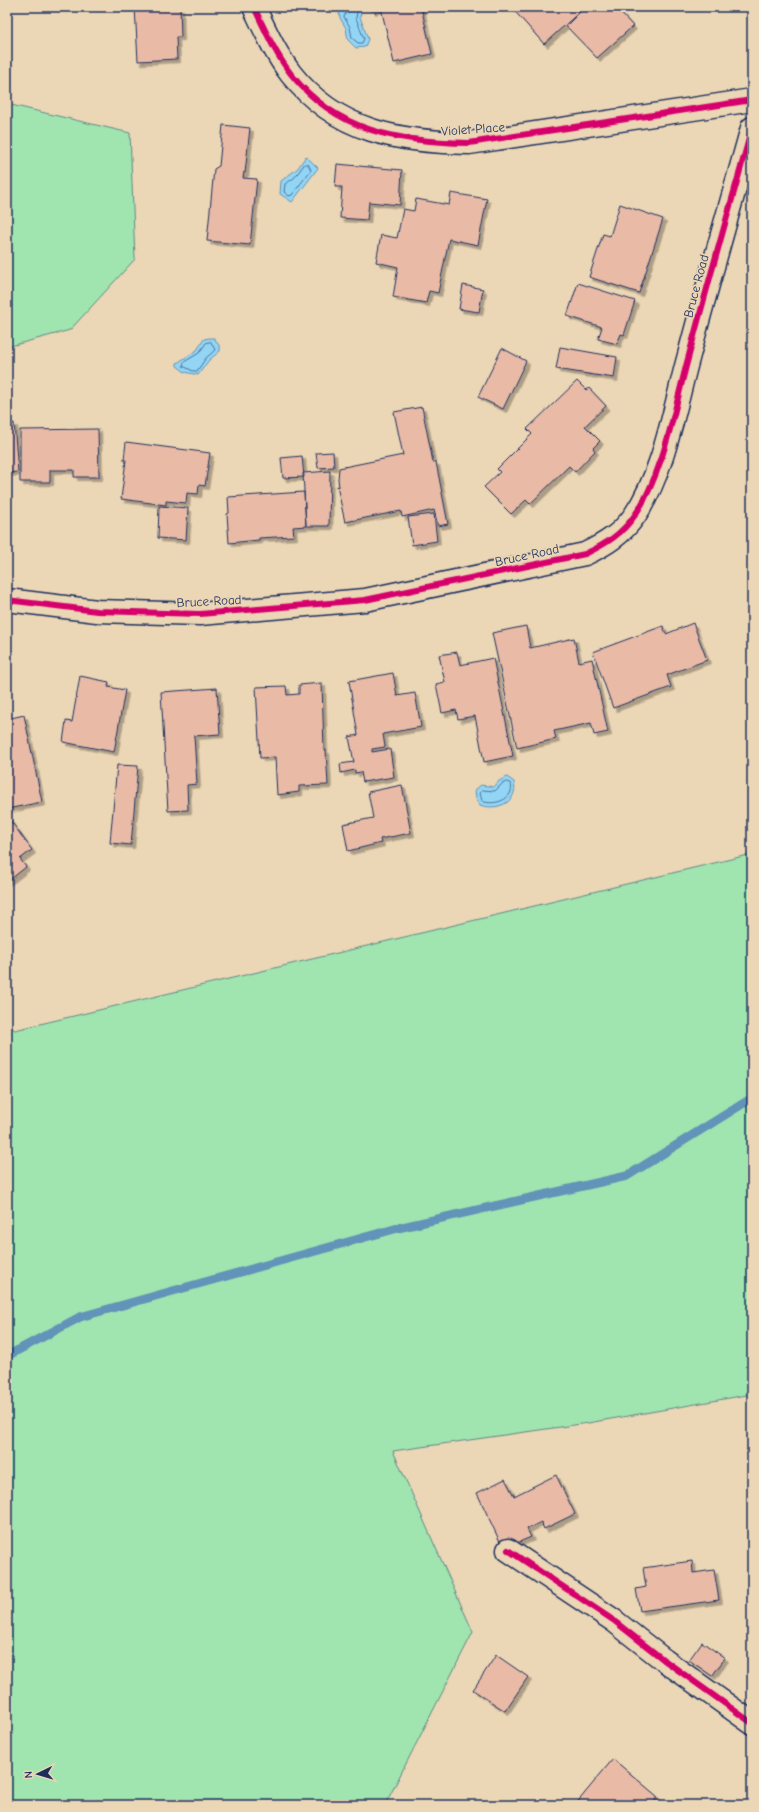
<svg xmlns="http://www.w3.org/2000/svg" width="759" height="1812" font-family="'Comic Neue',sans-serif">
	<defs>
		<filter id="shadow"><feDropShadow dx="3.5" dy="3.5" stdDeviation="0" flood-color="#0004"/></filter>
	</defs>
	<rect width="100%" height="100%" fill="#ebd6b5"/>
	<filter id="ink" filterUnits="userSpaceOnUse"><feTurbulence type="fractalNoise" baseFrequency=".025" numOctaves="2"/><feDisplacementMap in="SourceGraphic" scale="8" xChannelSelector="R" yChannelSelector="G"/><feConvolveMatrix kernelMatrix="1 2 1 2 8 2 1 2 1" color-interpolation-filters="sRGB"/></filter>
	<g filter="url(#ink)">
		<path fill="#a0e4af" stroke="#5e8a86" d="M7 104 130 133 135 259 70 330 7 347Z
			M752 854V1394L588 1423 393 1451 473 1632 385 1805H7V1025L15 1030Z"/>
		<path fill="#92d5f4" stroke="#6293b8" d="M346 7H362L360 17 368 39 365 47 356 48 348 40 346 28 340 18 339 12Z
			M306 156 318 168 292 202 280 194 281 181 298 168Z
			M210 338H214L220 347V351L209 360 198 375 185 372 177 366V363L197 350 204 339Z
			M507 777 514 782C519 803 496 811 480 805L476 798 475 790 481 785 494 787 499 781Z"/>
		<g fill="none" stroke-linecap="round" stroke-linejoin="round">
			<path stroke="#4b719a" stroke-width="1" d="M348 7 344 17 350 27 352 38 358 43H362L364 39 356 18 358 7
				M305 164H308L311 170 292 195 289 196 284 192 285 184 294 178Z
				M211 342 215 350 206 358 197 371H193L183 366 184 362 199 353 206 343Z
				M507 782 511 784C515 800 493 806 482 801L480 793 482 790 495 791 502 784Z"/>
			<path stroke="#6293b8" stroke-width="9" d="M7 1356 80 1317 398 1228 627 1176 752 1098"/>
		</g>
		<path fill="#e9baa6" stroke="#1b2f5e" filter="url(#shadow)" d="M135 7H180L181 37H176L177 59 138 61Z
			M371 7H421L432 54 394 63 381 8 372 11Z
			M511 7H585L544 44Z
			M585 7H615L633 26 597 58 566 26Z
			M223 125 250 128 245 173 244 172 243 178 257 179 250 245 207 241 214 169 219 166Z
			M337 164 402 170 400 205 369 202 367 220 340 218 342 187H335Z
			M451 193 487 199 478 245 449 239 438 293 429 291 426 303 393 297 398 267 376 262 381 235 397 238 403 209 414 211 416 199 449 205Z
			M620 204 663 219 639 293 589 277 603 234 610 236Z
			M578 283 635 301 624 335 621 334 617 344 598 339 602 327 567 316Z
			M463 285 483 289 479 312 459 309Z
			M560 347 617 357 614 378 556 369Z
			M502 348 526 361 503 409 478 397Z
			M577 381 586 390 589 388 606 406 585 426 600 441 593 448 595 451 575 472 569 466 530 504 526 500 511 514 484 487 500 472 497 469 532 434 527 429Z
			M422 407 433 462H436L448 524 438 526 434 510 402 517 401 511 345 522 337 486 339 487 338 479 339 468 403 455 394 412Z
			M14 423 18 472 7 473V424Z
			M98 429 99 477H74V470H50V482H20V430Z
			M126 442 210 453 205 486 199 485 198 494 187 493 186 503 166 501V505L121 499 126 460H124Z
			M333 452 334 467 318 468 316 453Z
			M302 456 304 477 283 478 281 458Z
			M330 471 329 526H306L303 473Z
			M304 492 306 526 293 527 294 536 259 538V540L229 543 227 514 229 513 228 497Z
			M159 506 188 508 186 540 158 538Z
			M434 514 437 541 412 545 408 517Z
			M693 623 707 660 667 675 671 687 613 708 593 652 663 626 666 634Z
			M526 626 530 648 574 638 579 662 592 659 608 732 594 735 591 723 554 731 556 739 517 748 492 633Z
			M457 652 460 665 493 658 513 756 484 762 475 716 458 719 456 710 442 713 436 684 445 682 439 655Z
			M393 673 397 696 415 693 421 727 383 734 385 747 372 749V752L390 749 394 777 363 782 361 772 355 773V770L341 773 340 764 354 762 349 737 358 735 349 681Z
			M80 676 109 682 108 687 125 690 114 752 63 742 66 721 72 722Z
			M322 683 324 750H326L328 785 299 786V792L277 795 275 757 260 758 256 687 286 686 287 695 299 694V685Z
			M217 688 220 734 194 736 197 784 187 785 188 810 168 811 161 692Z
			M24 715 42 802 7 809V719Z
			M117 765 138 766 131 845 110 843Z
			M402 785 411 833 380 839 381 843 348 851 343 824 373 818 368 792Z
			M7 816 32 850 20 859 26 867 7 882Z
			M556 1475 575 1514 544 1529 541 1522 527 1529 531 1537 517 1543 515 1540 502 1546 477 1493 505 1479 514 1496Z
			M692 1561 693 1573 714 1570 719 1600 640 1611 636 1589 646 1587 643 1568Z
			M702 1642 725 1658 712 1676 689 1660Z
			M496 1655 528 1677 505 1711 473 1690Z
			M613 1759 658 1797 653 1803 655 1805H575Z"/>
		<g fill="none" stroke-linecap="round" stroke-linejoin="round">
			<defs>
				<path id="minor" d="M254 7C265 30 275 53 291 74 337 132 399 142 469 143L752 100
					M7 600 97 611 200 614 365 600 585 554C606 544 622 534 635 515 664 473 675 405 689 355 709 279 731 203 752 128
					M508 1550 613 1620 664 1660 752 1723"/>
			</defs>
			<use href="#minor" stroke="#1b2f5e" stroke-width="25"/>
			<use href="#minor" stroke="#ebd6b5" stroke-width="22"/>
			<defs>
				<path id="cycleway" d="M254 7C265 30 275 53 291 74 337 132 399 142 469 143L752 100
					M7 600 97 611 200 614 365 600 585 554C606 544 622 534 635 515 664 473 675 405 689 355 709 279 731 203 752 128
					M508 1550 613 1620 664 1660 752 1723"/>
			</defs>
			<use href="#cycleway" stroke="#ebd6b5" stroke-width="8"/>
			<use href="#cycleway" stroke="#d6006c" stroke-width="6"/>
		</g>
	</g>
	<g text-anchor="middle" dominant-baseline="central" stroke-width="3.5" stroke-linejoin="round" paint-order="stroke">
		<g font-size="13" fill="#1b2f5e" stroke="#ebd6b5">
			<text transform="translate(473 129) rotate(-4)">Violet Place</text>
			<text transform="translate(696 286) rotate(-75)">Bruce Road</text>
			<text transform="translate(527 555) rotate(-12)">Bruce Road</text>
			<text transform="translate(209 601) rotate(-3)">Bruce Road</text>
		</g>
	</g>
	<rect width="759" height="1812" fill="none" stroke="#ebd6b5" stroke-width="24"/>
	<rect x="12" y="12" width="735" height="1788" fill="none" stroke="#1b2f5e" stroke-width="1.5" filter="url(#ink)"/>
	<g transform="translate(38 1774) rotate(265)" stroke="#ebd6b5" stroke-width="3" paint-order="stroke">
	<path d="M0-3L7 15L0 10L-7 15Z" fill="#1b2f5e"/>
	<text y="-6" font-size="11" font-weight="bold" text-anchor="middle" fill="#1b2f5e">N</text>
	</g>
</svg>
